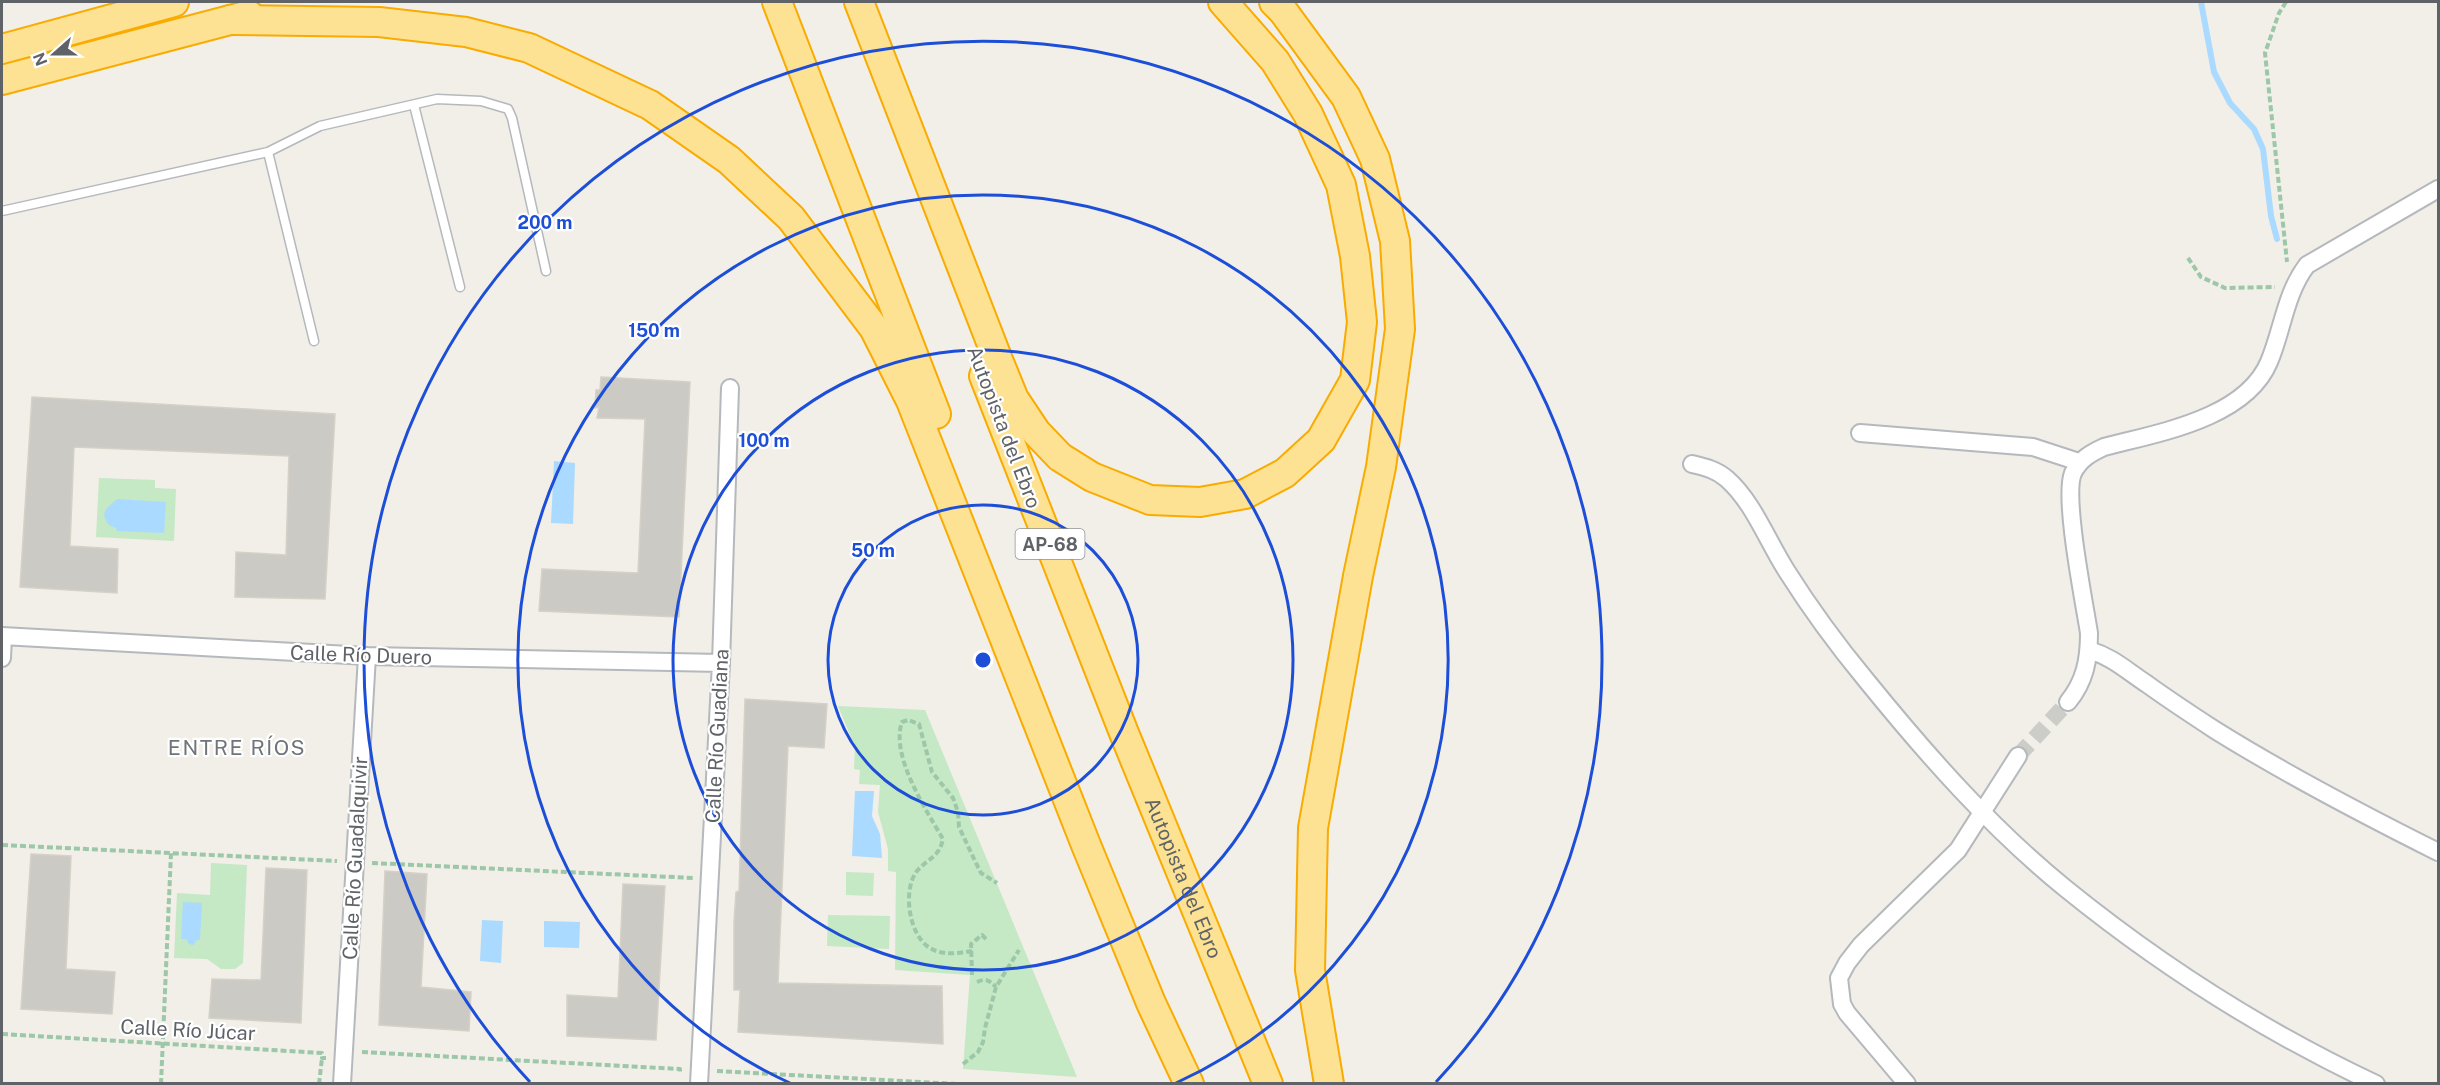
<svg xmlns="http://www.w3.org/2000/svg" width="2440" height="1085" font-family="'Public Sans',sans-serif">
	<rect width="100%" height="100%" fill="#f1efe8"/>
	<path fill="#c5e8c5" d="M99 478 155 480V488L176 489 174 541 96 537Z
		M838 706 925 710 1077 1077 963 1069 970 975 895 970 896 872 888 871V849L878 812 880 785 859 784 860 770 854 769 855 747Z
		M211 863 247 865 243 963 235 969H221L207 959 174 958 177 893 210 895Z
		M846 872 874 873 873 896 846 895Z
		M828 915 890 916 889 949 827 946Z"/>
	<path fill="#aadaff" d="M554 461 575 463 573 524 551 523Z
		M117 499 166 502 164 533 117 531 116 528 109 525C98 511 109 507 117 499Z
		M855 791H874L872 816 880 834 882 858 852 856Z
		M183 902 202 903 200 940H197L193 945 189 944 186 939H181Z
		M482 920 503 921 501 963 480 961Z
		M544 921 580 922 579 948 544 947Z"/>
	<g fill="none" stroke-linecap="round" stroke-linejoin="round">
		<path stroke="#aadaff" stroke-width="6" d="M2201 2 2214 72 2230 103 2254 129 2263 149 2271 216 2277 239"/>
	</g>
	<path fill="#cccac5" stroke="#d6d1c6" stroke-width="1.5" d="M601 377 690 382 679 617 539 611 542 569 638 573 645 419 597 418 599 407 595 408 596 390H600Z
		M32 397 335 414 325 599 235 597 236 552 286 555 289 456 74 447 70 546 118 549 117 593 20 587Z
		M745 699 827 704 824 748 788 746 778 983 942 986 943 1044 738 1032 740 990H734V922L736 892 739 891Z
		M31 854 71 856 66 969 115 972 112 1014 21 1009Z
		M266 868 307 870 301 1023 209 1018 212 979 261 980Z
		M385 871 427 874 421 987 471 992 469 1031 379 1025Z
		M623 884 665 886 656 1040 567 1036V995L618 998Z"/>
	<g fill="none" stroke-linecap="round" stroke-linejoin="round">
		<path stroke="#ccccc8" stroke-width="16" stroke-dasharray="16 8" stroke-linecap="butt" d="M2018 756 2068 702"/>
		<defs>
			<path id="lane" d="M414 105 460 287
				M268 152 314 341
				M2 211 268 152 320 126 437 99 481 101 508 109 512 118 546 271"/>
			<path id="street" d="M1860 433 2033 447 2079 462
				M1692 464C1705 467 1717 470 1727 479 1753 502 1767 540 1786 570 1810 608 1837 645 1866 680 1926 754 1991 828 2065 888 2160 965 2265 1032 2376 1084
				M2 636 367 656 721 663
				M2089 650C2113 657 2127 671 2147 684 2169 700 2192 715 2215 730 2287 775 2362 814 2438 852
				M2 658 3 636
				M2068 702C2085 681 2089 660 2089 633 2084 601 2063 497 2073 473 2080 459 2091 453 2104 447 2157 433 2245 419 2269 362 2283 329 2285 294 2307 265L2438 189
				M342 1084 367 656
				M699 1084 721 663 730 388
				M1907 1084 1847 1013 1842 1004 1839 978 1847 963 1861 945 1958 850 2018 756"/>
			<g id="highway">
				<path d="M777 2 936 414"/>
				<path d="M859 2 998 360 1014 399 1036 432 1060 457 1092 477 1150 500 1200 502 1245 494 1285 473 1321 440 1355 380 1362 322 1355 256 1341 185 1308 114 1275 61 1223 2"/>
				<path d="M1274 2 1283 11 1346 97 1375 159 1395 241 1400 329 1381 467 1358 576 1313 828 1310 970 1329 1084"/>
				<path d="M230 20 379 22 466 32 529 48 650 105 729 160 791 218 874 328 911 401 1086 845 1151 1003 1189 1084"/>
				<path d="M2 49 174 2"/>
				<path d="M2 80 249 15"/>
				<path id="s1" d="M984 376 1124 733 1268 1084"/>
			</g>
		</defs>
		<use href="#lane" stroke="#b5b8bc" stroke-width="11"/>
		<use href="#street" stroke="#b5b8bc" stroke-width="20"/>
		<use href="#highway" stroke="#f9ab00" stroke-width="32"/>
		<path stroke="#9cc7a9" stroke-width="4" stroke-dasharray="6 3" stroke-linecap="butt" d="M2286 2 2279 13 2265 53 2287 262
			M2188 258 2201 277 2225 288 2275 287
			M2 845 337 861
			M372 863 694 878
			M972 951C958 953 943 956 930 948 909 936 902 890 917 871 928 858 939 858 943 839 926 810 890 755 902 722L908 720 919 724 932 772 953 798 958 812 959 827 975 861 981 873 997 883
			M972 975 971 944 982 935 986 939
			M977 982C986 978 989 980 996 987
			M2 1034 322 1053V1058H326
			M362 1052 680 1069V1073
			M963 1064 978 1052 983 1042 985 1028 996 987 1019 950
			M717 1071 958 1084
			M161 1084 171 853
			M319 1084 322 1058"/>
		<use href="#lane" stroke="#fff" stroke-width="8"/>
		<use href="#street" stroke="#fff" stroke-width="16"/>
		<use href="#highway" stroke="#fde293" stroke-width="28"/>
	</g>
	<g fill="none" stroke="#1d4ed8" stroke-width="3">
		<circle cx="983" cy="660" r="155"/>
		<circle cx="983" cy="660" r="310"/>
		<path d="M790 1083A465 465 0 1 1 1176 1083"/>
		<path d="M530 1082A619 619 0 1 1 1436 1082"/>
	</g>
	<g text-anchor="middle" dominant-baseline="central" stroke-width="4.5" stroke-linejoin="round" paint-order="stroke">
		<rect fill="#fff" stroke="#8f9295" stroke-width="1.5" x="1015.5" y="529" width="69" height="30" rx="4.5"/>
		<g font-size="18" font-weight="bold" fill="#5f6368">
			<text x="1050" y="544">AP-68</text>
		</g>
		<g font-size="20" fill="#5f6368" stroke="#fff">
			<text transform="translate(1004 427) rotate(69)">Autopista del Ebro</text>
			<text transform="translate(361 655) rotate(2)">Calle Río Duero</text>
			<text transform="translate(717 736) rotate(-87)">Calle Río Guadiana</text>
			<text transform="translate(355 858) rotate(-87)">Calle Río Guadalquivir</text>
			<text stroke="none"><textPath href="#s1" startOffset="540">Autopista del Ebro</textPath></text>
			<text transform="translate(188 1030) rotate(3)">Calle Río Júcar</text>
		</g>
		<g font-size="21" letter-spacing="1.5" fill="#70757a" stroke="#fff">
			<text x="237" y="747">ENTRE RÍOS</text>
		</g>
	</g>
	<circle cx="983" cy="660" r="9" fill="#1d4ed8" stroke="#fff" stroke-width="3"/>
	<g font-size="18" text-anchor="middle" font-weight="bold" fill="#1d4ed8" stroke="#fff" stroke-width="4.5" stroke-linejoin="round" paint-order="stroke">
		<text x="545" y="229">200 m</text>
		<text x="654" y="337">150 m</text>
		<text x="764" y="447">100 m</text>
		<text x="873" y="557">50 m</text>
	</g>
	<rect width="2440" height="1085" fill="none" stroke="#5f6368" stroke-width="6"/>
	<g transform="translate(54 54) rotate(249)" stroke="#ffffff" stroke-width="4.5" paint-order="stroke">
	<path d="M0-4.5L10 22L0 15L-10 22Z" fill="#5f6368"/>
	<text y="-9" font-size="16" font-weight="bold" text-anchor="middle" fill="#5f6368">N</text>
	</g>
</svg>
